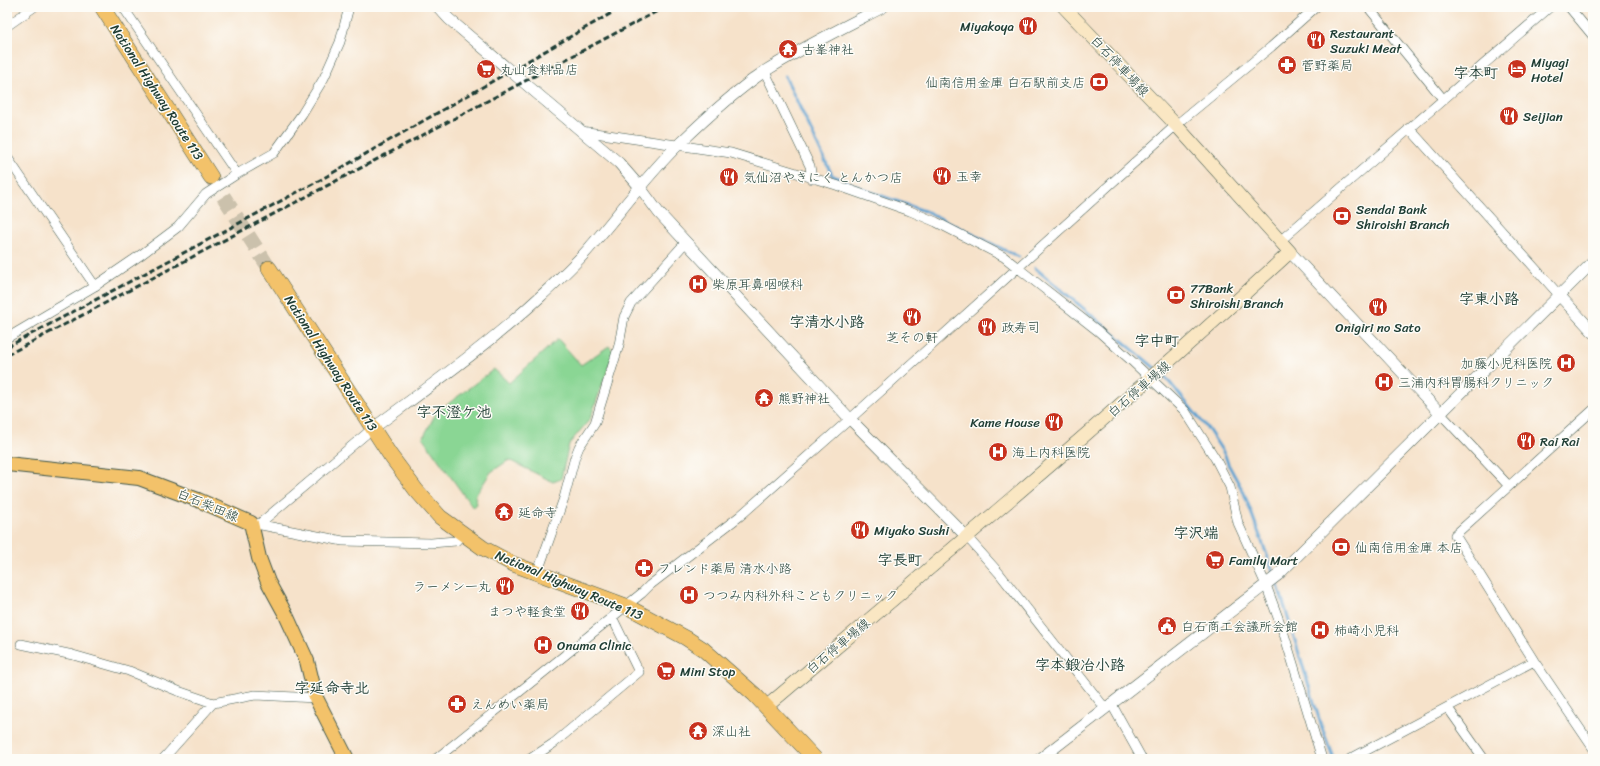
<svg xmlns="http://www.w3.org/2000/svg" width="1600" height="766" font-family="Sriracha,'Klee One',sans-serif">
	<rect width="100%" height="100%" fill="#fdfcf7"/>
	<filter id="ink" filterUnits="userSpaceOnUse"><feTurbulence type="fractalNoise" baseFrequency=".025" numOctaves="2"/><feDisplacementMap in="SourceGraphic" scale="8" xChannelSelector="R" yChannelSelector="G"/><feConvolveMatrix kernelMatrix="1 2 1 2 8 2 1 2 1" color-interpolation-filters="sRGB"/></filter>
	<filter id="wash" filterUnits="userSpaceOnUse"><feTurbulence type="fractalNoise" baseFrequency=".012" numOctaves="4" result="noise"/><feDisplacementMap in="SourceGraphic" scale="16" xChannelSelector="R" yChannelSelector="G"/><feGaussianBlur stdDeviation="0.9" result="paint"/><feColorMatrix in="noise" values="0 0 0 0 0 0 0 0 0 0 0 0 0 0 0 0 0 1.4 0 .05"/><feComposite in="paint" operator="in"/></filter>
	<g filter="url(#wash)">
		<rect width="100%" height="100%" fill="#f6e2ca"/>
		<path fill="#8ad694" stroke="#548a64" d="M558 339 581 365 609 346 614 352 590 419 569 444 561 479 553 482 509 460 491 472 475 496 477 504 473 508 423 438 436 413 494 369 509 383Z"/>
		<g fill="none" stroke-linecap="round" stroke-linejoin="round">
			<path stroke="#5ba1d0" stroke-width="3" d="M785 76 832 175 868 191 930 213 1019 257
				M1035 268 1156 369
				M1161 372 1208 429 1225 455 1228 464 1244 493 1274 574
				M1276 579 1321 725 1333 757"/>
		</g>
	</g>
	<g filter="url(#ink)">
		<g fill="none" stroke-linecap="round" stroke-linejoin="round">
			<path stroke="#cbc1ac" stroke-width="15" stroke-dasharray="15 8" stroke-linecap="butt" d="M211 177 269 268"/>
			<defs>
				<path id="minor" d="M123 7 237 174
					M1368 7 1443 99
					M1569 7 1593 36
					M7 26 34 7
					M765 72 810 166 812 179
					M1409 128 1560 296
					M581 131 731 153 836 185 910 211 936 222 1004 257 1098 331 1134 363 1185 411 1215 458 1230 487 1238 523 1266 585 1284 634 1322 759
					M7 157 95 286
					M1280 241 1550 7
					M7 338 95 286 142 254 178 227 206 194 237 174 274 153 302 114 324 78 340 42 349 7
					M1593 410 1455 535 1534 661 1593 748
					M1440 413 1509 486
					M251 523 343 541 431 543 456 541 462 534
					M258 525 372 429
					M967 537 999 573 1105 708
					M537 574 564 498 575 457 579 447 595 423 619 345 624 317 631 303 686 242
					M21 644 73 655 129 671 178 691 213 703 255 695 316 698
					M1111 703 1142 759
					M1448 708 1484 759
					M163 759 213 703
					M436 759 642 593 650 585 740 516 850 419 1176 125 1271 47 1316 7
					M530 759 554 743 639 672 612 617
					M1350 759 1534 661"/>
				<path id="tertiary" d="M438 7 449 19 619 163 639 186 659 213 850 419 967 537
					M1290 252 1440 413
					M1560 296 1593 332
					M372 429C430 386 488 345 541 296 558 280 576 264 591 246 620 213 646 176 678 145 704 120 735 91 765 71 803 47 844 27 883 7
					M1040 759 1278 575 1593 262"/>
				<path id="secondary" d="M766 707C943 557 1120 409 1290 252L1176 125 1064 7"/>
				<path id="primary" d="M7 464 139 478 198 500 251 523 259 558 268 582 286 615 307 661 316 698 347 759"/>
				<path id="trunk" d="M102 7 211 177
					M269 268 390 455 416 490 440 517 483 548 513 564 626 606 686 638 703 649 755 695 815 759"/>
			</defs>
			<use href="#minor" stroke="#3f564a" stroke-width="10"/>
			<use href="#tertiary" stroke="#3f564a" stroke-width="12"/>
			<use href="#secondary" stroke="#3f564a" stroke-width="14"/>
			<use href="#primary" stroke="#3f564a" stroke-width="16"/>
			<use href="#trunk" stroke="#3f564a" stroke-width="16"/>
			<use href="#minor" stroke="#fff" stroke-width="9"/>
			<use href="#tertiary" stroke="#fff" stroke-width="11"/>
			<use href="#secondary" stroke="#fae7c3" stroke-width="13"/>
			<use href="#primary" stroke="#f3c26a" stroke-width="14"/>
			<use href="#trunk" stroke="#f3c26a" stroke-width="15"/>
			<path stroke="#1f3d34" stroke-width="3" stroke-dasharray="6 3" stroke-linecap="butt" d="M7 347 322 179 622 7
				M7 355 665 7"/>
		</g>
	</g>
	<defs>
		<symbol id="restaurant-disc" viewBox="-11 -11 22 22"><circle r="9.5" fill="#c8321e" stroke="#fdfcf7"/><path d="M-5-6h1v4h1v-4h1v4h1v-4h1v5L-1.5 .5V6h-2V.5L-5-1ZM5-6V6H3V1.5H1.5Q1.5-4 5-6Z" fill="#fff"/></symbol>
		<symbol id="temple-disc" viewBox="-11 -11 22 22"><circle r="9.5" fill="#c8321e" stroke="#fdfcf7"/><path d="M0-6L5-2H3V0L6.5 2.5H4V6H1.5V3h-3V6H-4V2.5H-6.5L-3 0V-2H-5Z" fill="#fff"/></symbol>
		<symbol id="pharmacy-disc" viewBox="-11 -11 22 22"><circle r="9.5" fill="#c8321e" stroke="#fdfcf7"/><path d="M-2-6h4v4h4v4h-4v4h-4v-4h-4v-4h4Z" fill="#fff"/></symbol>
		<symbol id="supermarket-disc" viewBox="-11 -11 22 22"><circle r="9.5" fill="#c8321e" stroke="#fdfcf7"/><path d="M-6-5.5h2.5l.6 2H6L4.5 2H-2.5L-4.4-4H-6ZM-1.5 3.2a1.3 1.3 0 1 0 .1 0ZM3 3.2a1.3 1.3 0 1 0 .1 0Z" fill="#fff"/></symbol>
		<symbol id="hotel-disc" viewBox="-11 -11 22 22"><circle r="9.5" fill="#c8321e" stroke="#fdfcf7"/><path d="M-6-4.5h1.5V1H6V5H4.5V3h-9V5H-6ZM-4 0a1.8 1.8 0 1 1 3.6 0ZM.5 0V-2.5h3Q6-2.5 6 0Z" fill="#fff"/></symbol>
		<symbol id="bank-disc" viewBox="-11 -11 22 22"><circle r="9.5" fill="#c8321e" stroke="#fdfcf7"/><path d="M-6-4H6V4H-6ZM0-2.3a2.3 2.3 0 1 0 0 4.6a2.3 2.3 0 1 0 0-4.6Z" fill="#fff"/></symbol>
		<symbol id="hospital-disc" viewBox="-11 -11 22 22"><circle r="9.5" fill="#c8321e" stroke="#fdfcf7"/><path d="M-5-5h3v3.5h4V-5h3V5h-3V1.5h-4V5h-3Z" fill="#fff"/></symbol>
		<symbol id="civic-disc" viewBox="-11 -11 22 22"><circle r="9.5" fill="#c8321e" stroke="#fdfcf7"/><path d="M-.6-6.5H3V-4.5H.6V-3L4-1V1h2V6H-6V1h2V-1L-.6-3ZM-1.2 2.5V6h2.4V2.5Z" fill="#fff"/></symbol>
	</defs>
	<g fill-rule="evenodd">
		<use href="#restaurant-disc" x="1017" y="15" width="22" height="22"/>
		<use href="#restaurant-disc" x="1305" y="29" width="22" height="22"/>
		<use href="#temple-disc" x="777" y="38" width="22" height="22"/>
		<use href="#pharmacy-disc" x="1276" y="54" width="22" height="22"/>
		<use href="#supermarket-disc" x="475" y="58" width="22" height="22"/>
		<use href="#hotel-disc" x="1506" y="58" width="22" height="22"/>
		<use href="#bank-disc" x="1088" y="71" width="22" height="22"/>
		<use href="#restaurant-disc" x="1498" y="105" width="22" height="22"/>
		<use href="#restaurant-disc" x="931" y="165" width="22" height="22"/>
		<use href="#restaurant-disc" x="718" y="166" width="22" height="22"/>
		<use href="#bank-disc" x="1331" y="205" width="22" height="22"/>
		<use href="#hospital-disc" x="687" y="273" width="22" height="22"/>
		<use href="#bank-disc" x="1165" y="284" width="22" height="22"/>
		<use href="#restaurant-disc" x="1367" y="296" width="22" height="22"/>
		<use href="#restaurant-disc" x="901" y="306" width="22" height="22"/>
		<use href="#restaurant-disc" x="976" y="316" width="22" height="22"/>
		<use href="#hospital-disc" x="1555" y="352" width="22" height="22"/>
		<use href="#hospital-disc" x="1373" y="371" width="22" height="22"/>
		<use href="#temple-disc" x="753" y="387" width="22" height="22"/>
		<use href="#restaurant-disc" x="1043" y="411" width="22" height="22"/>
		<use href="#restaurant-disc" x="1515" y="430" width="22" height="22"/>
		<use href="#hospital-disc" x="987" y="441" width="22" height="22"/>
		<use href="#temple-disc" x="493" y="501" width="22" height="22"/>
		<use href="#restaurant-disc" x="849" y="519" width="22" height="22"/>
		<use href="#bank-disc" x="1330" y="536" width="22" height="22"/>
		<use href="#supermarket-disc" x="1204" y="549" width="22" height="22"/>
		<use href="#pharmacy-disc" x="633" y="557" width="22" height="22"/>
		<use href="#restaurant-disc" x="494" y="575" width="22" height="22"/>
		<use href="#hospital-disc" x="678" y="584" width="22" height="22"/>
		<use href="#restaurant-disc" x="569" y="600" width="22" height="22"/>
		<use href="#civic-disc" x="1156" y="615" width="22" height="22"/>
		<use href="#hospital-disc" x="1309" y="619" width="22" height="22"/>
		<use href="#hospital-disc" x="532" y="634" width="22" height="22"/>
		<use href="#supermarket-disc" x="655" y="660" width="22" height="22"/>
		<use href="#pharmacy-disc" x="446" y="693" width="22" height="22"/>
		<use href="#temple-disc" x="687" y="720" width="22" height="22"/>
	</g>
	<g text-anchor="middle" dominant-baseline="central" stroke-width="3" stroke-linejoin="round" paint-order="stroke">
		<g font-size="13" fill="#1f3d34" stroke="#fdfcf7" text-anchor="start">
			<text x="1014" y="26" text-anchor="end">Miyakoya</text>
			<text x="1330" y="33">Restaurant<tspan x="1330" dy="15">Suzuki Meat</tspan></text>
			<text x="802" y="49">古峯神社</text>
			<text x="1531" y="62">Miyagi<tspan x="1531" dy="15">Hotel</tspan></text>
			<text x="1301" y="65">菅野薬局</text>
			<text x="500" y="69">丸山食料品店</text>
			<text x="1085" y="82" text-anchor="end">仙南信用金庫 白石駅前支店</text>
			<text x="1523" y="116">Seijian</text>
			<text x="956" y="176">玉幸</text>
			<text x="743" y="177">気仙沼やきにく とんかつ店</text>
			<text x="1356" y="209">Sendai Bank<tspan x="1356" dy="15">Shiroishi Branch</tspan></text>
			<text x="712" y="284">柴原耳鼻咽喉科</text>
			<text x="1190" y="288">77Bank<tspan x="1190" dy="15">Shiroishi Branch</tspan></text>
			<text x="1001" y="327">政寿司</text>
			<text x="1378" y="327" text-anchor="middle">Onigiri no Sato</text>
			<text x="912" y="337" text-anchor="middle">芝その軒</text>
			<text x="1552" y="363" text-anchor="end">加藤小児科医院</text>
			<text x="1398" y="382">三浦内科胃腸科クリニック</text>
			<text x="778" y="398">熊野神社</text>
			<text x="1040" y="422" text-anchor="end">Kame House</text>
			<text x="1540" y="441">Rai Rai</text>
			<text x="1012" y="452">海上内科医院</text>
			<text x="518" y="512">延命寺</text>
			<text x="874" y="530">Miyako Sushi</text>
			<text x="1355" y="547">仙南信用金庫 本店</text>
			<text x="1229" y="560">Family Mart</text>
			<text x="658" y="568">フレンド薬局 清水小路</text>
			<text x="491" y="586" text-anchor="end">ラーメン一丸</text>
			<text x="703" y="595">つつみ内科外科こどもクリニック</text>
			<text x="566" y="611" text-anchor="end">まつや軽食堂</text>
			<text x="1181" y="626">白石商工会議所会館</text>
			<text x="1334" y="630">柿崎小児科</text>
			<text x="557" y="645">Onuma Clinic</text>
			<text x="680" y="671">Mini Stop</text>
			<text x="471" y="704">えんめい薬局</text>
			<text x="712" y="731">深山社</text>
		</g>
		<g font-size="13" fill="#1f3d34" stroke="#fdfcf7">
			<text transform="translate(1120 66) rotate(47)">白石停車場線</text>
			<text transform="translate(157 92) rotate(57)">National Highway Route 113</text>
			<text transform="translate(331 363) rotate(57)">National Highway Route 113</text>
			<text transform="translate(1139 389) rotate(-41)">白石停車場線</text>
			<text transform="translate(208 505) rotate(23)">白石柴田線</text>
			<text transform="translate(569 585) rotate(23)">National Highway Route 113</text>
			<text transform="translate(838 646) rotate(-40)">白石停車場線</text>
		</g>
		<g font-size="15" font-weight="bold" fill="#1f3d34" stroke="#fdfcf7">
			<text x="1476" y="73">字本町</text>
			<text x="1489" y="299">字東小路</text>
			<text x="827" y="322">字清水小路</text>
			<text x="1157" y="341">字中町</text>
			<text x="454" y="412">字不澄ケ池</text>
			<text x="1196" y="533">字沢端</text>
			<text x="900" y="560">字長町</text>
			<text x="1080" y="665">字本鍛冶小路</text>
			<text x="332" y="688">字延命寺北</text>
		</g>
	</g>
	<rect width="1600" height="766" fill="none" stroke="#fdfcf7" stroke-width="24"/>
</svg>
